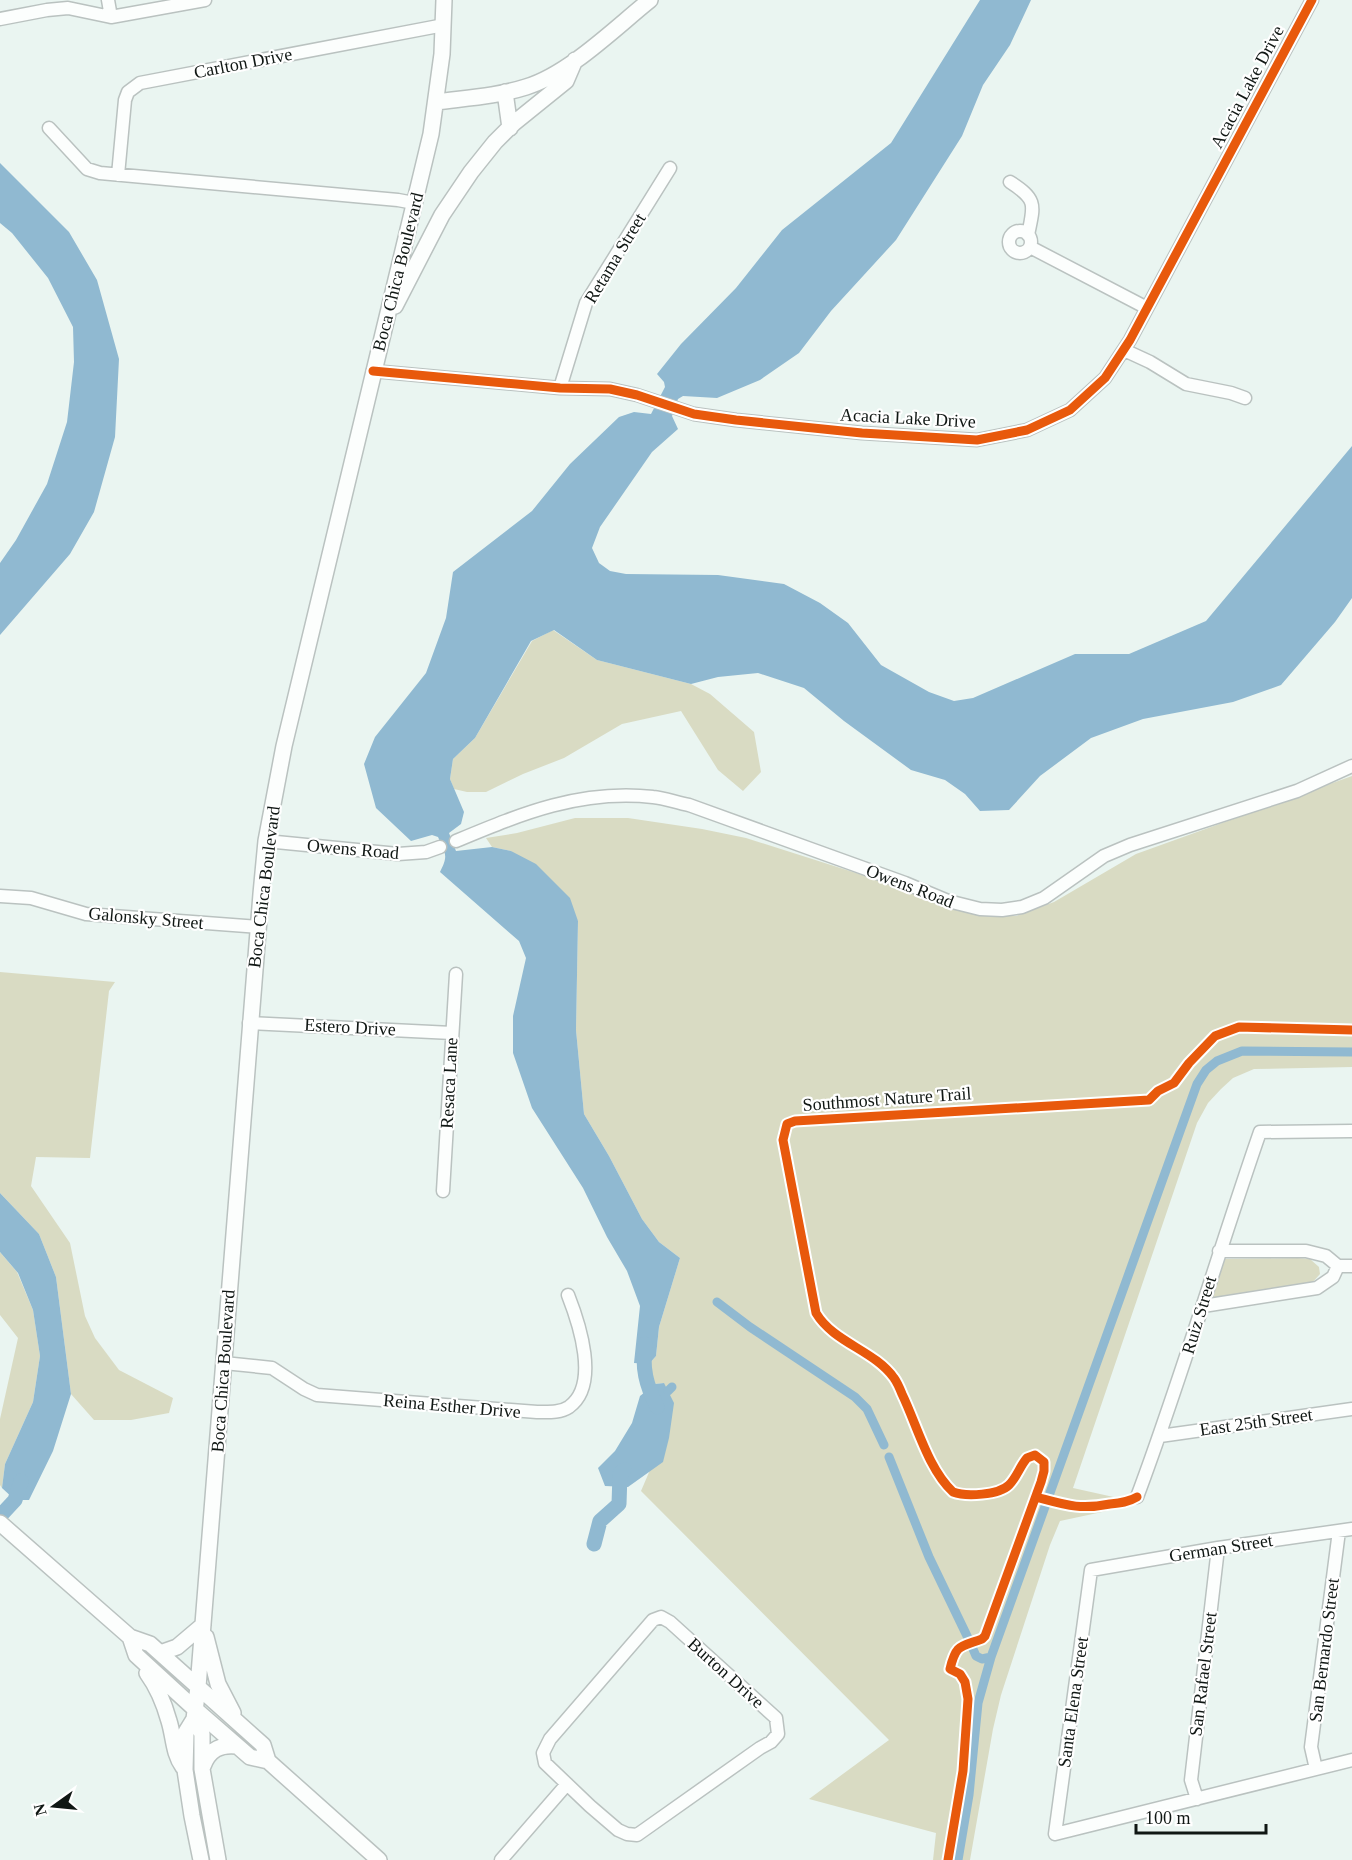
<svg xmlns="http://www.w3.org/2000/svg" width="1352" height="1860" font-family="'Times New Roman',serif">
	<rect width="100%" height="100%" fill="#eaf5f1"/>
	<path fill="#d9dbc3" d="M553 630 597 660 691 684 710 694 754 732 761 772 743 791 718 770 681 711 622 724 564 758 523 774 486 792H467L454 789 450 779 453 759 475 738 532 641Z
		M1352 776V1067L1254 1069 1233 1078 1221 1089 1208 1103 1197 1123 1073 1488 1118 1498 1133 1493 1135 1505 1060 1521 1050 1545 1001 1695 993 1729 970 1860H933L936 1833 809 1799 889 1740 641 1491 653 1463 664 1383 655 1384 649 1364 656 1356 659 1327 680 1258 659 1242 642 1219 609 1156 584 1114 576 1030 578 921 511 851 492 847 486 838 517 833 575 818H628L702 829 746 838 991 916H1016L1054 902 1136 854Z
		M0 972 115 982 109 991 90 1158 36 1157 31 1186 70 1243 85 1316 95 1338 119 1370 173 1398 169 1413 131 1420H94L71 1394 56 1277 39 1234 0 1193Z
		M0 1252 17 1272 33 1310 40 1356 33 1402 5 1464 2 1488 0 1485V1419L18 1338 0 1315Z
		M1298 1258 1310 1259 1319 1267 1320 1274 1312 1283 1213 1298 1224 1259Z"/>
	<path fill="#90b9d1" d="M980 0H1031L1010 45 983 85 962 136 896 240 831 311 799 353 760 380 717 398 683 396 678 399 672 416 678 429 652 452 600 527 592 548 599 563 610 571 626 574 718 575 784 584 820 603 848 623 881 665 929 692 954 701 973 698 1075 654H1129L1206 621 1352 446V598L1335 622 1281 685 1233 702 1143 719 1091 738 1040 776 1009 810 980 811 965 794 945 780 911 770 844 721 804 688 758 673 718 677 691 684 597 660 554 630 531 641 475 738 453 759 450 779 464 812 461 824 449 833 456 851 492 847 511 851 536 864 570 898 578 921 576 1030 584 1114 609 1156 642 1219 659 1242 680 1258 659 1327 656 1356 649 1364 634 1363 640 1306 627 1271 607 1237 583 1188 532 1108 513 1053V1016L526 958 519 941 440 872C449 855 445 853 438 837L432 835 411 841 376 808 364 764 375 737 426 673 446 618 453 572 532 511 570 464 619 417 634 412 651 414 665 387 664 382 657 374 681 344 736 288 782 230 891 143Z
		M0 163 69 232 97 280 119 359 115 437 94 512 70 554 0 635V563L16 540 47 484 67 422 74 362 73 327 48 278 12 233 0 223Z
		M0 1193 39 1234 56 1277 71 1394 53 1451 29 1500H15L2 1488 5 1464 33 1402 40 1356 33 1310 18 1273 0 1252Z
		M664 1383 674 1403 669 1438 663 1462 628 1487 605 1486 598 1468 615 1451 632 1423 640 1396 655 1384Z"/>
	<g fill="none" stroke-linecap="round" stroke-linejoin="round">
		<path stroke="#90b9d1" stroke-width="9" d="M717 1302 750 1327 855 1397 867 1409 884 1445
			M668 1391 672 1387
			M889 1457 929 1557 968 1638
			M973 1649 976 1656 982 1659 991 1657
			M958 1860 969 1795 978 1703 991 1657 1197 1084 1206 1070 1217 1061 1242 1051 1352 1052"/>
		<path stroke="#90b9d1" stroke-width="15" d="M645 1344C642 1369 646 1384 657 1407
			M2 1514 15 1500 21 1481
			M594 1544 600 1521 619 1504 620 1474 624 1470"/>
		<defs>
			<path id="minor" d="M108 0 111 17
				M0 19 47 10 68 8 111 17 205 0
				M49 128 87 169 100 173 398 200 414 203
				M118 175 125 100 128 92 140 83 444 25
				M1010 182C1038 200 1034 205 1028 235
				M1009 242a11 11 0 1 1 22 0a11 11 0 1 1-22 0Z
				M1030 247 1147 308
				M1124 350 1150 362 1186 384 1231 393 1245 398
				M373 371 560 388 610 389 637 395 694 414 736 420 862 433 977 440 1027 430 1070 410 1105 378 1130 340 1312 0
				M560 388 586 303 670 168
				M266 841 398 854 426 852 440 847
				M456 841C521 814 580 789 653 797 665 798 677 803 689 805L905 883 948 901 980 909 1002 910 1022 907 1044 898 1104 856 1130 845 1297 791 1352 766
				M0 896 31 898 86 914 258 927
				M249 1023 452 1033
				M443 1191 456 974
				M1219 1251H1306L1326 1256 1338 1266H1352
				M1203 1306 1317 1288 1333 1277 1338 1266
				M224 1363 272 1368 304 1389 317 1395 537 1412C548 1412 560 1413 569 1407 600 1385 579 1323 568 1295
				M1160 1436 1352 1409
				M1137 1497C1182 1377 1218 1253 1260 1132L1352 1131
				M1352 1529 1218 1548 1091 1570 1055 1834 1352 1760
				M661 1617 670 1622 776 1718 778 1734 771 1742 760 1748 637 1835 627 1834 618 1830 590 1806 545 1763 543 1753 550 1739 653 1620Z
				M1316 1769 1311 1747 1339 1531
				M1197 1799 1191 1780 1218 1548
				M501 1860 567 1784"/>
			<path id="major" d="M505 92 510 128
				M436 102C466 98 498 96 526 87 569 74 615 28 650 0
				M395 306 442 215 471 172 495 142 514 123 566 81 575 60
				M0 1523 130 1637 150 1644 263 1745 268 1761 379 1860
				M130 1637 136 1655 196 1710 250 1757 268 1761
				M206 1637 218 1684 233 1713
				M160 1653 177 1647 203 1625
				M147 1673C158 1688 164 1703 169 1721 174 1737 173 1753 183 1767
				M194 1719 202 1734V1769L218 1860
				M203 1766C209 1750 220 1744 237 1746
				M201 1860 192 1816 185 1770 186 1732 194 1719 198 1687 261 894 266 841 284 746 431 134 442 54 444 0"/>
		</defs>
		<use href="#minor" stroke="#bac2c0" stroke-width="15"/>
		<use href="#major" stroke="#bac2c0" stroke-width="18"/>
		<use href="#minor" stroke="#fcfefd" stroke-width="12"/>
		<use href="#major" stroke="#fcfefd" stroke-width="15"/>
		<defs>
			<path id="cycleway" d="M373 371 560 388 610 389 637 395 694 414 736 420 862 433 977 440 1027 430 1070 410 1105 378 1130 340 1312 0
				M1036 1497C1066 1505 1079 1510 1110 1504 1120 1503 1129 1502 1137 1497
				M948 1860 963 1771 968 1699 965 1682 960 1674 950 1669C956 1644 960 1647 982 1639L985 1636 1041 1482 1044 1471V1462L1035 1455 1027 1458C1020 1466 1017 1477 1009 1485 999 1495 966 1497 953 1492 928 1469 917 1425 902 1394 900 1389 897 1382 894 1378 874 1350 834 1343 816 1313L783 1140 787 1124 795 1121 1149 1100 1158 1091 1174 1083 1189 1063 1215 1036 1239 1027 1352 1030"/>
		</defs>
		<use href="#cycleway" stroke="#fff" stroke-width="13"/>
		<use href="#cycleway" stroke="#e8590c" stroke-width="9"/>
	</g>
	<g text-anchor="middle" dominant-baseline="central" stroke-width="4.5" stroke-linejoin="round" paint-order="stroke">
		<g font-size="18" fill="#101714" stroke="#fff">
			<text transform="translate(243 63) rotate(-11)">Carlton Drive</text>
			<text transform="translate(1247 87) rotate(-62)">Acacia Lake Drive</text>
			<text transform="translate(615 258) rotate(-59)">Retama Street</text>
			<text transform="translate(398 272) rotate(-76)">Boca Chica Boulevard</text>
			<text transform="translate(908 418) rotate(3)">Acacia Lake Drive</text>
			<text transform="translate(353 849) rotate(5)">Owens Road</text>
			<text transform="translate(910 886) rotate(21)">Owens Road</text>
			<text transform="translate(264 887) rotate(-83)">Boca Chica Boulevard</text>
			<text transform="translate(146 918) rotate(5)">Galonsky Street</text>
			<text transform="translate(350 1027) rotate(3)">Estero Drive</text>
			<text transform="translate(449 1083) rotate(-87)">Resaca Lane</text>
			<text transform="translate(887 1099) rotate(-4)">Southmost Nature Trail</text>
			<text transform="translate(1199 1315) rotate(-73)">Ruiz Street</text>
			<text transform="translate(223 1371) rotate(-86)">Boca Chica Boulevard</text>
			<text transform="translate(452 1406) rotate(5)">Reina Esther Drive</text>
			<text transform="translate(1256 1422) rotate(-8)">East 25th Street</text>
			<text transform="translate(1221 1548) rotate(-9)">German Street</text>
			<text transform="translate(1324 1650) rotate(-83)">San Bernardo Street</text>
			<text transform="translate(726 1673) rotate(42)">Burton Drive</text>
			<text transform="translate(1203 1674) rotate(-83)">San Rafael Street</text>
			<text transform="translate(1073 1702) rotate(-82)">Santa Elena Street</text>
		</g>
	</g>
	<g transform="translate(54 1806) rotate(255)" stroke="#ffffff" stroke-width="4.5" paint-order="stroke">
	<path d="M0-4.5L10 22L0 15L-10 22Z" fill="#101714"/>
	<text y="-9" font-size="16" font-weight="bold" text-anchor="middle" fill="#101714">N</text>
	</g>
	<path d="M1136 1824v9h130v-9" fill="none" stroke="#101714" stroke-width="3"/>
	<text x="1145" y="1824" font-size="18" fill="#101714" stroke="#ffffff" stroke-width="4.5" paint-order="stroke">100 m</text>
</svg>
